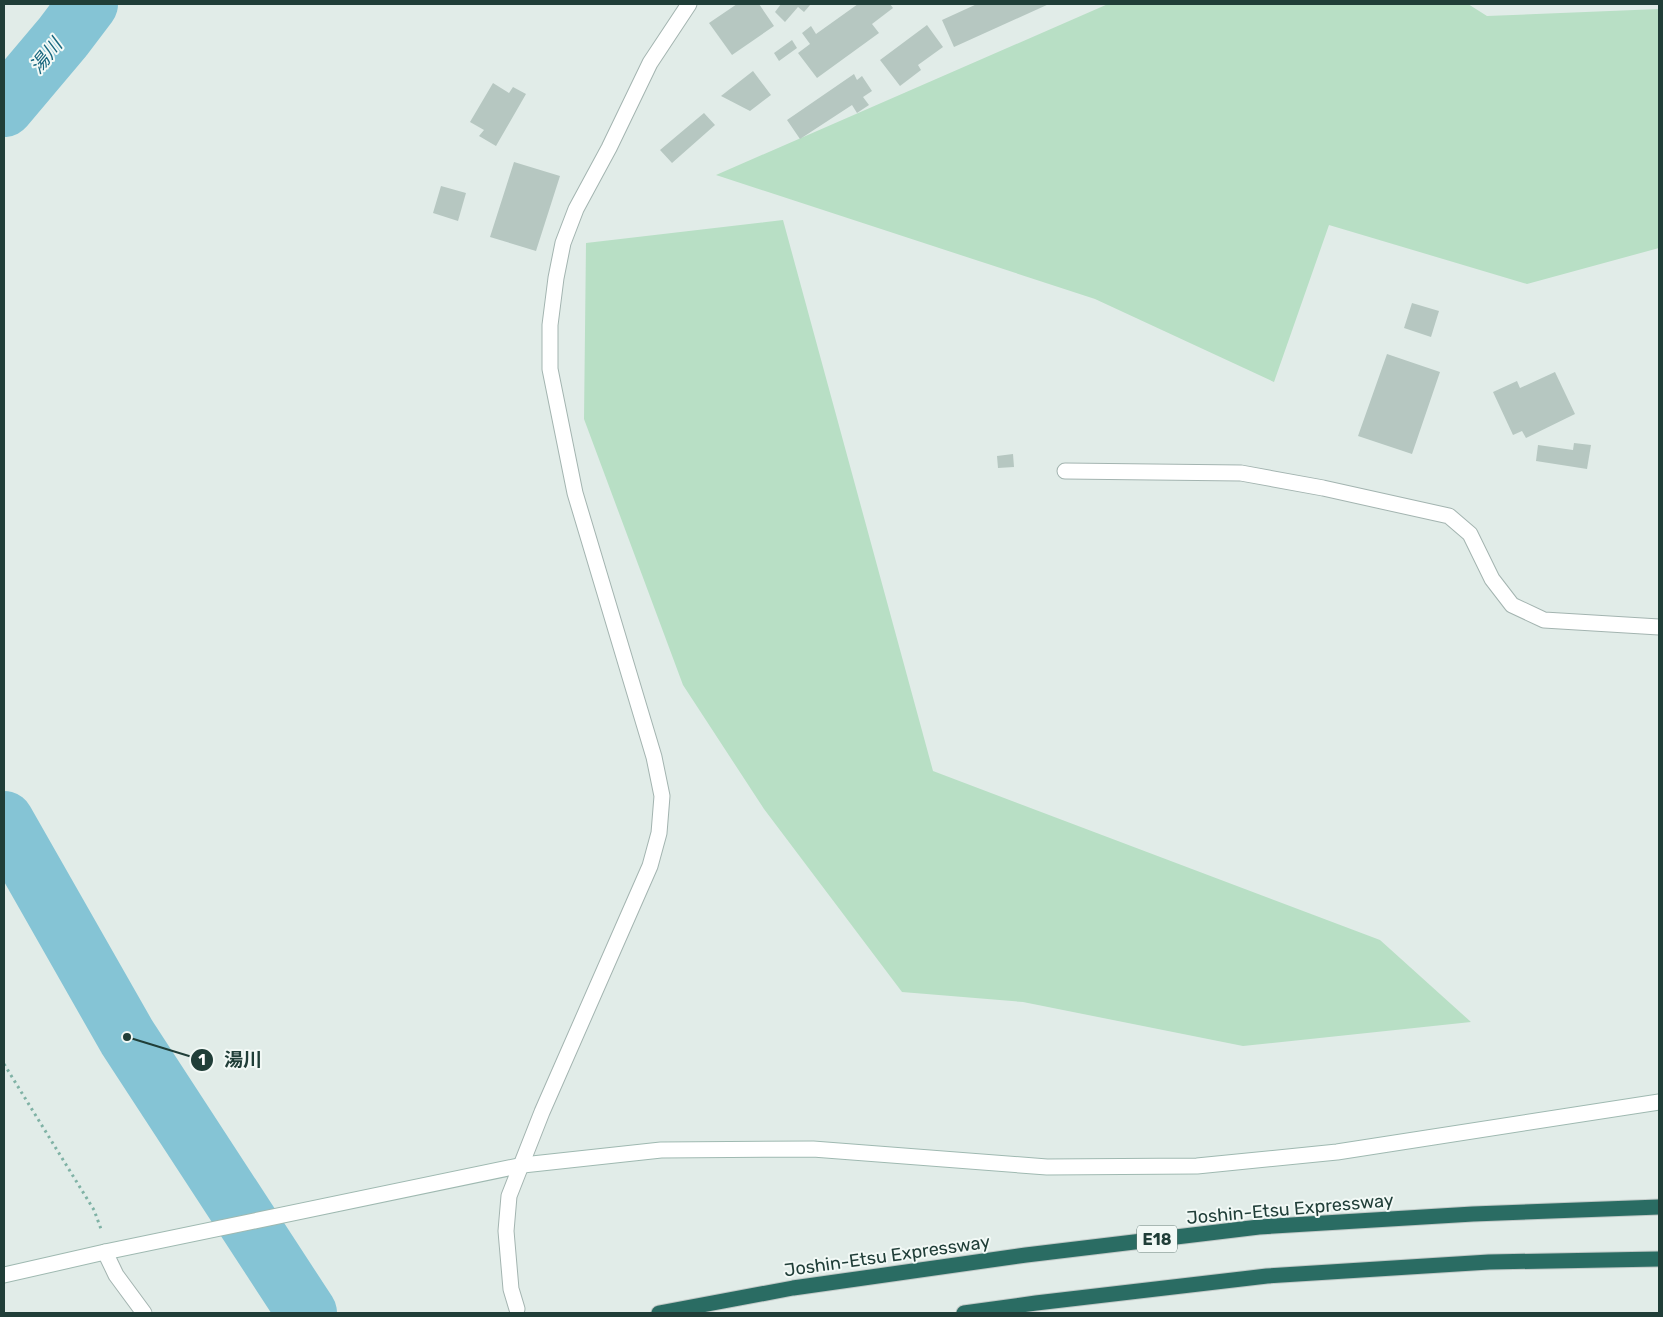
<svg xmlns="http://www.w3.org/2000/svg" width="1663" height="1317" font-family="Rubik,'Noto Sans JP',sans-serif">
	<rect width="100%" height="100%" fill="#e1ece8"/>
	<path fill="#b8dfc5" d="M1108 4H1468L1487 16 1659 9V248L1527 284 1329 225 1274 382 1095 299 716 175Z
		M783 220 933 771 1380 940 1471 1022 1243 1046 1023 1002 902 992 764 809 683 685 584 419 586 243Z"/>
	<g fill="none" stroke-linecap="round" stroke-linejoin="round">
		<path stroke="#85c4d5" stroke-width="60" d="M4 107 63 37 88 4
			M4 821 127 1037 307 1313"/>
	</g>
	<path fill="#b6c7c1" d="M737 4H759L774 26 732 55 709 23Z
		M781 4H811L804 12 798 7 785 22 775 12Z
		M858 4H890L893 8 872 24 879 33 817 78 798 53 810 44 802 33 811 26 816 34Z
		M977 4H1049L954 47 942 20Z
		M927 25 943 47 918 65 921 70 900 86 880 60Z
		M792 40 797 48 779 61 774 53Z
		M753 71 771 95 750 111 721 96Z
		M854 74 857 80 862 76 872 91 863 97 869 105 857 113 852 105 800 139 787 120Z
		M493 83 509 93 513 87 526 94 496 146 479 136 484 130 470 122Z
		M704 113 715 125 672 163 660 150Z
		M514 162 560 176 536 251 490 237Z
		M441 186 466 193 458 221 433 213Z
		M1412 303 1439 311 1431 337 1404 328Z
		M1387 354 1440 372 1412 454 1358 436Z
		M1555 372 1575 414 1526 438 1522 431 1513 435 1493 392 1517 381 1520 388Z
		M1574 443 1591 445 1587 469 1536 461 1538 445 1573 450Z
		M1013 454 1014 467 998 468 997 456Z"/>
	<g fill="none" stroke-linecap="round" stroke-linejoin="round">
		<defs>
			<path id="street" d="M1065 471 1241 473 1323 488 1449 516 1470 534 1492 579 1512 605 1544 620 1659 627
				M105 1252 116 1275 144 1313
				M517 1309 511 1289 506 1231 509 1196 542 1112 650 866 659 833 662 796 654 757 575 493 550 369V325L556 278 563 243 576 209 609 148 650 63 689 4"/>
			<path id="secondary" d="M4 1275 105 1252 523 1165 661 1150 813 1149 1047 1167 1197 1166 1337 1152 1659 1102"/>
			<path id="highway" d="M659 1313 793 1288 1026 1255 1259 1227 1473 1214 1659 1207
				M964 1313 1036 1303 1267 1276 1489 1262 1659 1259"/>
		</defs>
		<use href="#street" stroke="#a3b4b0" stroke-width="17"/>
		<use href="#secondary" stroke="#9fb9b1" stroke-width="17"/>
		<use href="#highway" stroke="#c1c9c7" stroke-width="17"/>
		<path stroke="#7fb2a5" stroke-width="3" stroke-dasharray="2.5 4" stroke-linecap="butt" d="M4 1064 94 1210 101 1229"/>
		<use href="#street" stroke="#fff" stroke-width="15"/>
		<use href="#secondary" stroke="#fff" stroke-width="15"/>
		<use href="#highway" stroke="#2a6c63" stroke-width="15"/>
	</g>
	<g text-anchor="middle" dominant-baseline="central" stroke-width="4" stroke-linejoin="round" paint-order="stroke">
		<rect fill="#f2f9f6" stroke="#5f7671" stroke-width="1" x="1137" y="1225.5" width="40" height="27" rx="4"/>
		<g font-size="16" font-weight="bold" fill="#203e38">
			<text x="1157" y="1239">E18</text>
		</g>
		<g font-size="18" fill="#203e38" stroke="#f2f9f6">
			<text transform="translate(1290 1209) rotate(-5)">Joshin-Etsu Expressway</text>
			<text transform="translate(887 1256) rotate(-8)">Joshin-Etsu Expressway</text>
		</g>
		<g font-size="19" font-style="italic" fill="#17667e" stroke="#f2f9f6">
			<text transform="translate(46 56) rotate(-51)">湯川</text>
		</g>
	</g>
	<path fill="none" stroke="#203e38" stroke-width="2" d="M127 1037L202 1060"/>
	<g fill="#203e38" stroke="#f2f9f6" stroke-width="2">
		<circle cx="127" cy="1037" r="5"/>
		<circle cx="202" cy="1060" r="12"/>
	</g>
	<g font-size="15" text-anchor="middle" font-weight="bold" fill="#fff">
		<text x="202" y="1065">1</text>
	</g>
	<g font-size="19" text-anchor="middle" font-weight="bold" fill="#203e38" stroke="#f2f9f6" stroke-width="4" stroke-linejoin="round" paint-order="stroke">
		<text x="243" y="1066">湯川</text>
	</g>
	<rect width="1663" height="1317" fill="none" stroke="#203e38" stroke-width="10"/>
</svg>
